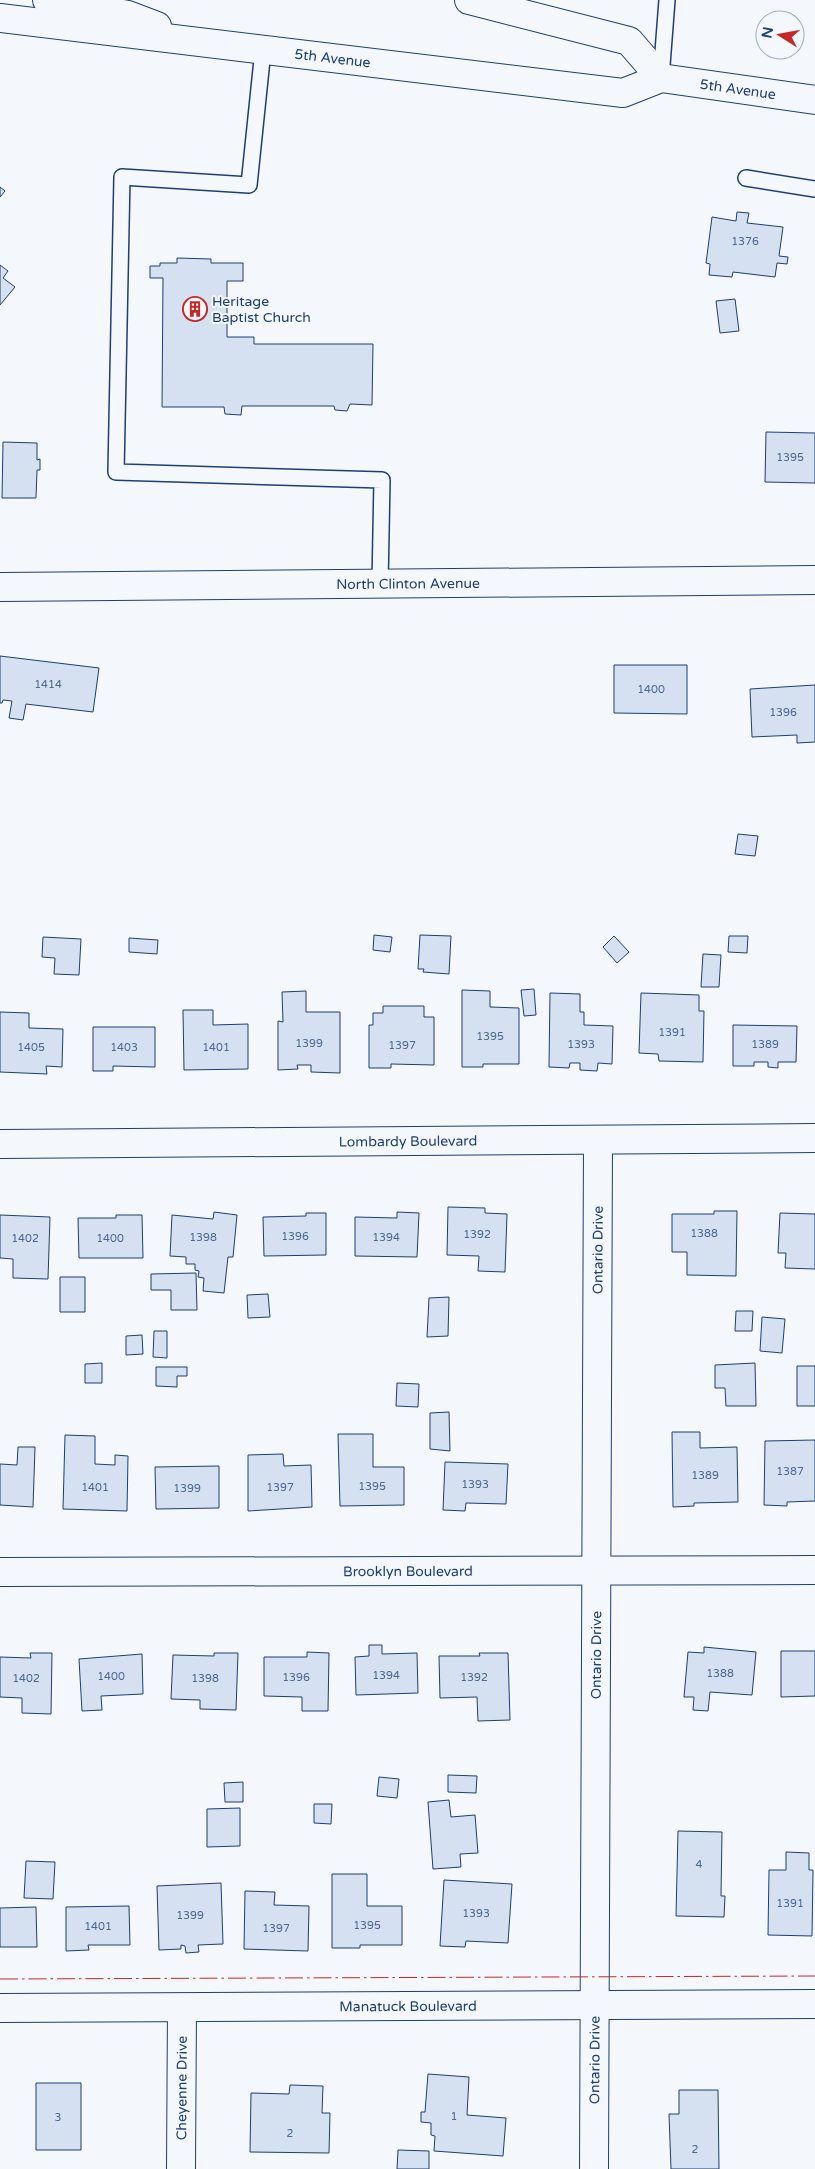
<svg xmlns="http://www.w3.org/2000/svg" width="815" height="2169" font-family="'Varela Round',sans-serif">
	<rect width="100%" height="100%" fill="#f4f7fb"/>
	<path fill="#d5e0f0" stroke="#1d3f73" d="M0 187 5 191 0 197Z
		M737 212 749 213 747 223 783 227 779 256 788 257 787 264 777 263 775 277 733 272 732 277 709 275 710 264 706 263 712 217 736 221Z
		M177 258 211 259V263H243V281H227V337H254V344H373L372 405 350 404 347 411 335 410 334 406H242L241 415 225 414 224 407H162L163 278H150V266H160V263H177Z
		M0 265 8 271 3 278 15 287 0 305Z
		M735 299 739 331 720 333 716 301Z
		M766 432 815 433V483L765 482Z
		M3 442 37 443V460L40 459V470H37L36 498H2Z
		M0 656 99 668 93 712 26 704 23 720 9 718 12 701 3 700 2 703H0Z
		M614 665H687V714L614 713Z
		M815 685V742L797 743V735L752 737 750 689Z
		M738 834 758 836 755 856 735 854Z
		M374 935 392 937 390 952 373 950Z
		M420 935 451 936 449 974 423 972 424 969H418Z
		M614 936 629 952 617 963 603 947Z
		M729 936H748L747 953 728 952Z
		M43 937 81 939 79 975 54 974 55 958 42 957Z
		M129 938 158 940 157 954 129 952Z
		M703 954 721 955 719 987H701Z
		M534 989 536 1015 524 1016 521 990Z
		M462 990 490 991V1007L519 1008V1064H483V1067H462Z
		M306 991V1012H340V1073L311 1072V1065H297L298 1069 278 1070V1021L283 1022 282 992Z
		M550 993 580 994V1012H584V1025L613 1026 612 1064 598 1063 597 1071 580 1070V1063H570L569 1068 549 1067Z
		M641 993 699 995V1011H704L703 1062 659 1061 658 1054 639 1053Z
		M383 1006H424V1017H434V1065L391 1064V1068H369V1025H373V1013H383Z
		M183 1010H213V1025L248 1024V1069L184 1070Z
		M0 1012 29 1013V1028L63 1029 62 1067 46 1066 47 1074 0 1072Z
		M733 1025 797 1026 796 1062H778V1068L768 1067V1062H754V1066H733Z
		M93 1027H155V1067L113 1066V1071H93Z
		M448 1207 485 1208V1213L507 1214 505 1272 478 1271 479 1256 447 1255Z
		M714 1211H737L736 1276 687 1275V1252H672V1214H714Z
		M214 1212 237 1215 233 1257H228L224 1293 203 1291 204 1278 198 1277 199 1271 195 1270V1264H186V1257L170 1256 172 1215 213 1219Z
		M397 1212 419 1213 417 1257 355 1256V1217L397 1218Z
		M306 1213H326V1255L264 1256 263 1217 306 1216Z
		M780 1213 815 1214V1269L785 1268 786 1253H778Z
		M0 1215 50 1217 48 1279 13 1278V1259L0 1258Z
		M116 1215H142L143 1258H79L78 1218H116Z
		M196 1273 197 1310H171V1290H151V1274Z
		M60 1277H85V1312H60Z
		M268 1294 270 1317 248 1318 247 1295Z
		M449 1297 448 1336 427 1337 429 1298Z
		M736 1311H753L752 1331H735Z
		M762 1317 785 1319 782 1353 760 1351Z
		M154 1331H167V1358L153 1357Z
		M142 1335 143 1354 126 1355V1336Z
		M102 1363V1383H85V1364Z
		M755 1363 756 1406H726L725 1388H715V1365Z
		M797 1366H815V1406H797Z
		M156 1367H187V1376H177V1387L156 1386Z
		M397 1383 419 1384 418 1407 396 1406Z
		M449 1412 450 1451 430 1449V1413Z
		M672 1432H700V1448L737 1447 738 1502 694 1503V1506L673 1507Z
		M338 1434H373V1467H404V1505L340 1506Z
		M65 1435 95 1436V1464L115 1465V1455L128 1456 127 1511 63 1509Z
		M815 1440V1501L787 1502V1506L764 1505 765 1441Z
		M18 1447H35L33 1507 0 1505V1464L17 1465Z
		M283 1454 284 1466 311 1465 312 1507 248 1511V1455Z
		M445 1462 508 1464 506 1504 466 1503 465 1511 443 1510Z
		M219 1466V1508L156 1509 155 1467Z
		M369 1645H382V1654L417 1653 418 1693 356 1695 355 1657 369 1656Z
		M704 1647 756 1652 752 1695 710 1692 708 1711 693 1710 694 1697H684L688 1652 704 1653Z
		M781 1651H815V1696L781 1697Z
		M307 1652 329 1653 328 1711H302V1697L264 1696V1657H307Z
		M30 1653H52L51 1714 22 1713V1698L0 1697V1657L31 1658Z
		M214 1653H238L236 1710 200 1709V1700L171 1699 173 1655 214 1656Z
		M479 1653H508L510 1720 478 1721 477 1697 440 1698 439 1656H480Z
		M142 1654 143 1694 101 1696 102 1710 82 1711 79 1659Z
		M448 1775 477 1776 476 1793 448 1792Z
		M379 1777 399 1779 397 1798 377 1796Z
		M243 1782V1802H225L224 1783Z
		M449 1800 451 1817 475 1815 478 1853 460 1854 461 1867 433 1869 428 1802Z
		M314 1804H332L331 1824 314 1823Z
		M240 1808V1846L207 1847V1809Z
		M678 1831 722 1832 721 1896H725L724 1917 676 1916Z
		M786 1852 809 1853V1870H813L812 1936 768 1935 769 1870H786Z
		M26 1861 55 1862 53 1899 24 1898Z
		M332 1874H367V1906H402V1945H360V1948H332Z
		M444 1880 512 1884 508 1943 466 1941 465 1947 440 1946Z
		M221 1883 223 1944 198 1945 199 1952 186 1953 185 1946 181 1945V1949L159 1950 157 1886Z
		M245 1891 275 1892 274 1905 309 1906 308 1951 244 1949Z
		M129 1906 130 1945H88L89 1950 66 1951V1907Z
		M36 1907 37 1947H0V1908Z
		M428 2074 469 2077 467 2115 506 2118 503 2156 434 2151 435 2136 431 2135V2123L421 2122V2112H425Z
		M36 2083H81V2150H36Z
		M290 2085 323 2086 322 2113H330L329 2153 250 2152 251 2093 289 2094Z
		M679 2090H718L719 2169H671L669 2114H679Z
		M398 2150 429 2151V2169H397Z"/>
	<g fill="none" stroke-linecap="round" stroke-linejoin="round">
		<defs>
			<path id="lane" d="M263 50 249 185 122 177 116 472 382 480 380 584
				M661 78 667 0
				M746 178 815 189"/>
			<g id="street">
				<path id="s1" d="M0 587 815 580"/>
				<path id="s2" d="M0 1144 815 1138"/>
				<path id="s3" d="M0 1572 815 1570"/>
				<path id="s4" d="M181 2169 182 2008"/>
				<path id="s5" d="M594 2169 598 1141"/>
			</g>
			<g id="secondary">
				<path d="M47 0 128 15 157 26"/>
				<path d="M469 0 629 41 661 78"/>
				<path id="s6" d="M0 18 623 93 661 78 815 100"/>
				<path id="s7" d="M0 2008 815 2004"/>
			</g>
		</defs>
		<use href="#lane" stroke="#1d3f73" stroke-width="18"/>
		<use href="#street" stroke="#1d3f73" stroke-width="30"/>
		<use href="#secondary" stroke="#1d3f73" stroke-width="30"/>
		<use href="#lane" stroke="#f4f7fb" stroke-width="15"/>
		<use href="#street" stroke="#f4f7fb" stroke-width="28"/>
		<use href="#secondary" stroke="#f4f7fb" stroke-width="28"/>
		<path stroke="#c62828" stroke-width="1" stroke-dasharray="18 4 2.5 4" stroke-linecap="butt" d="M0 1979 815 1976"/>
	</g>
	<defs>
		<symbol id="building-ring" viewBox="-11 -11 22 22"><circle r="9.5" fill="#f4f7fb" stroke="#c62828" stroke-width="1.5"/><path d="M-4-6H4V6H1V3H-1V6H-4ZM-2.5-4.3h1.7v1.8h-1.7ZM.8-4.3h1.7v1.8H.8ZM-2.5-1h1.7V.8h-1.7ZM.8-1h1.7V.8H.8Z" fill="#c62828"/></symbol>
	</defs>
	<g fill-rule="evenodd">
		<use href="#building-ring" x="181" y="295" width="28" height="28"/>
	</g>
	<g text-anchor="middle" dominant-baseline="central" stroke-width="4" stroke-linejoin="round" paint-order="stroke">
		<g font-size="11" fill="#4b6792">
			<text x="745" y="241">1376</text>
			<text x="790" y="457">1395</text>
			<text x="48" y="684">1414</text>
			<text x="651" y="689">1400</text>
			<text x="783" y="712">1396</text>
			<text x="672" y="1032">1391</text>
			<text x="490" y="1036">1395</text>
			<text x="309" y="1043">1399</text>
			<text x="581" y="1044">1393</text>
			<text x="765" y="1044">1389</text>
			<text x="402" y="1045">1397</text>
			<text x="31" y="1047">1405</text>
			<text x="124" y="1047">1403</text>
			<text x="216" y="1047">1401</text>
			<text x="704" y="1233">1388</text>
			<text x="477" y="1234">1392</text>
			<text x="295" y="1236">1396</text>
			<text x="203" y="1237">1398</text>
			<text x="386" y="1237">1394</text>
			<text x="25" y="1238">1402</text>
			<text x="110" y="1238">1400</text>
			<text x="790" y="1471">1387</text>
			<text x="705" y="1475">1389</text>
			<text x="475" y="1484">1393</text>
			<text x="372" y="1486">1395</text>
			<text x="95" y="1487">1401</text>
			<text x="280" y="1487">1397</text>
			<text x="187" y="1488">1399</text>
			<text x="720" y="1673">1388</text>
			<text x="386" y="1675">1394</text>
			<text x="111" y="1676">1400</text>
			<text x="296" y="1677">1396</text>
			<text x="474" y="1677">1392</text>
			<text x="26" y="1678">1402</text>
			<text x="205" y="1678">1398</text>
			<text x="699" y="1864">4</text>
			<text x="790" y="1903">1391</text>
			<text x="476" y="1913">1393</text>
			<text x="190" y="1915">1399</text>
			<text x="367" y="1925">1395</text>
			<text x="98" y="1926">1401</text>
			<text x="276" y="1928">1397</text>
			<text x="454" y="2116">1</text>
			<text x="58" y="2117">3</text>
			<text x="290" y="2133">2</text>
			<text x="695" y="2149">2</text>
		</g>
		<g font-size="14" fill="#1d3f73" stroke="#f4f7fb">
			<text stroke="none"><textPath href="#s6" startOffset="335">5th Avenue</textPath></text>
			<text stroke="none"><textPath href="#s6" startOffset="746">5th Avenue</textPath></text>
			<text stroke="none"><textPath href="#s1" startOffset="408">North Clinton Avenue</textPath></text>
			<text stroke="none"><textPath href="#s2" startOffset="408">Lombardy Boulevard</textPath></text>
			<text stroke="none"><textPath href="#s5" startOffset="919">Ontario Drive</textPath></text>
			<text stroke="none"><textPath href="#s3" startOffset="408">Brooklyn Boulevard</textPath></text>
			<text stroke="none"><textPath href="#s5" startOffset="514">Ontario Drive</textPath></text>
			<text stroke="none"><textPath href="#s7" startOffset="408">Manatuck Boulevard</textPath></text>
			<text stroke="none"><textPath href="#s5" startOffset="109">Ontario Drive</textPath></text>
			<text stroke="none"><textPath href="#s4" startOffset="81">Cheyenne Drive</textPath></text>
		</g>
		<g font-size="14" fill="#1d3f73" stroke="#f4f7fb" text-anchor="start">
			<text x="212" y="301">Heritage<tspan x="212" dy="16">Baptist Church</tspan></text>
		</g>
	</g>
	<g transform="translate(780 35) rotate(281)"><circle r="24" fill="#f4f7fb" stroke="#9eadc5"/>
	<path d="M0-4L9 19L0 12L-9 19Z" fill="#c62828"/>
	<text y="-8" font-size="14" font-weight="bold" text-anchor="middle" fill="#1d3f73">N</text>
	</g>
</svg>
